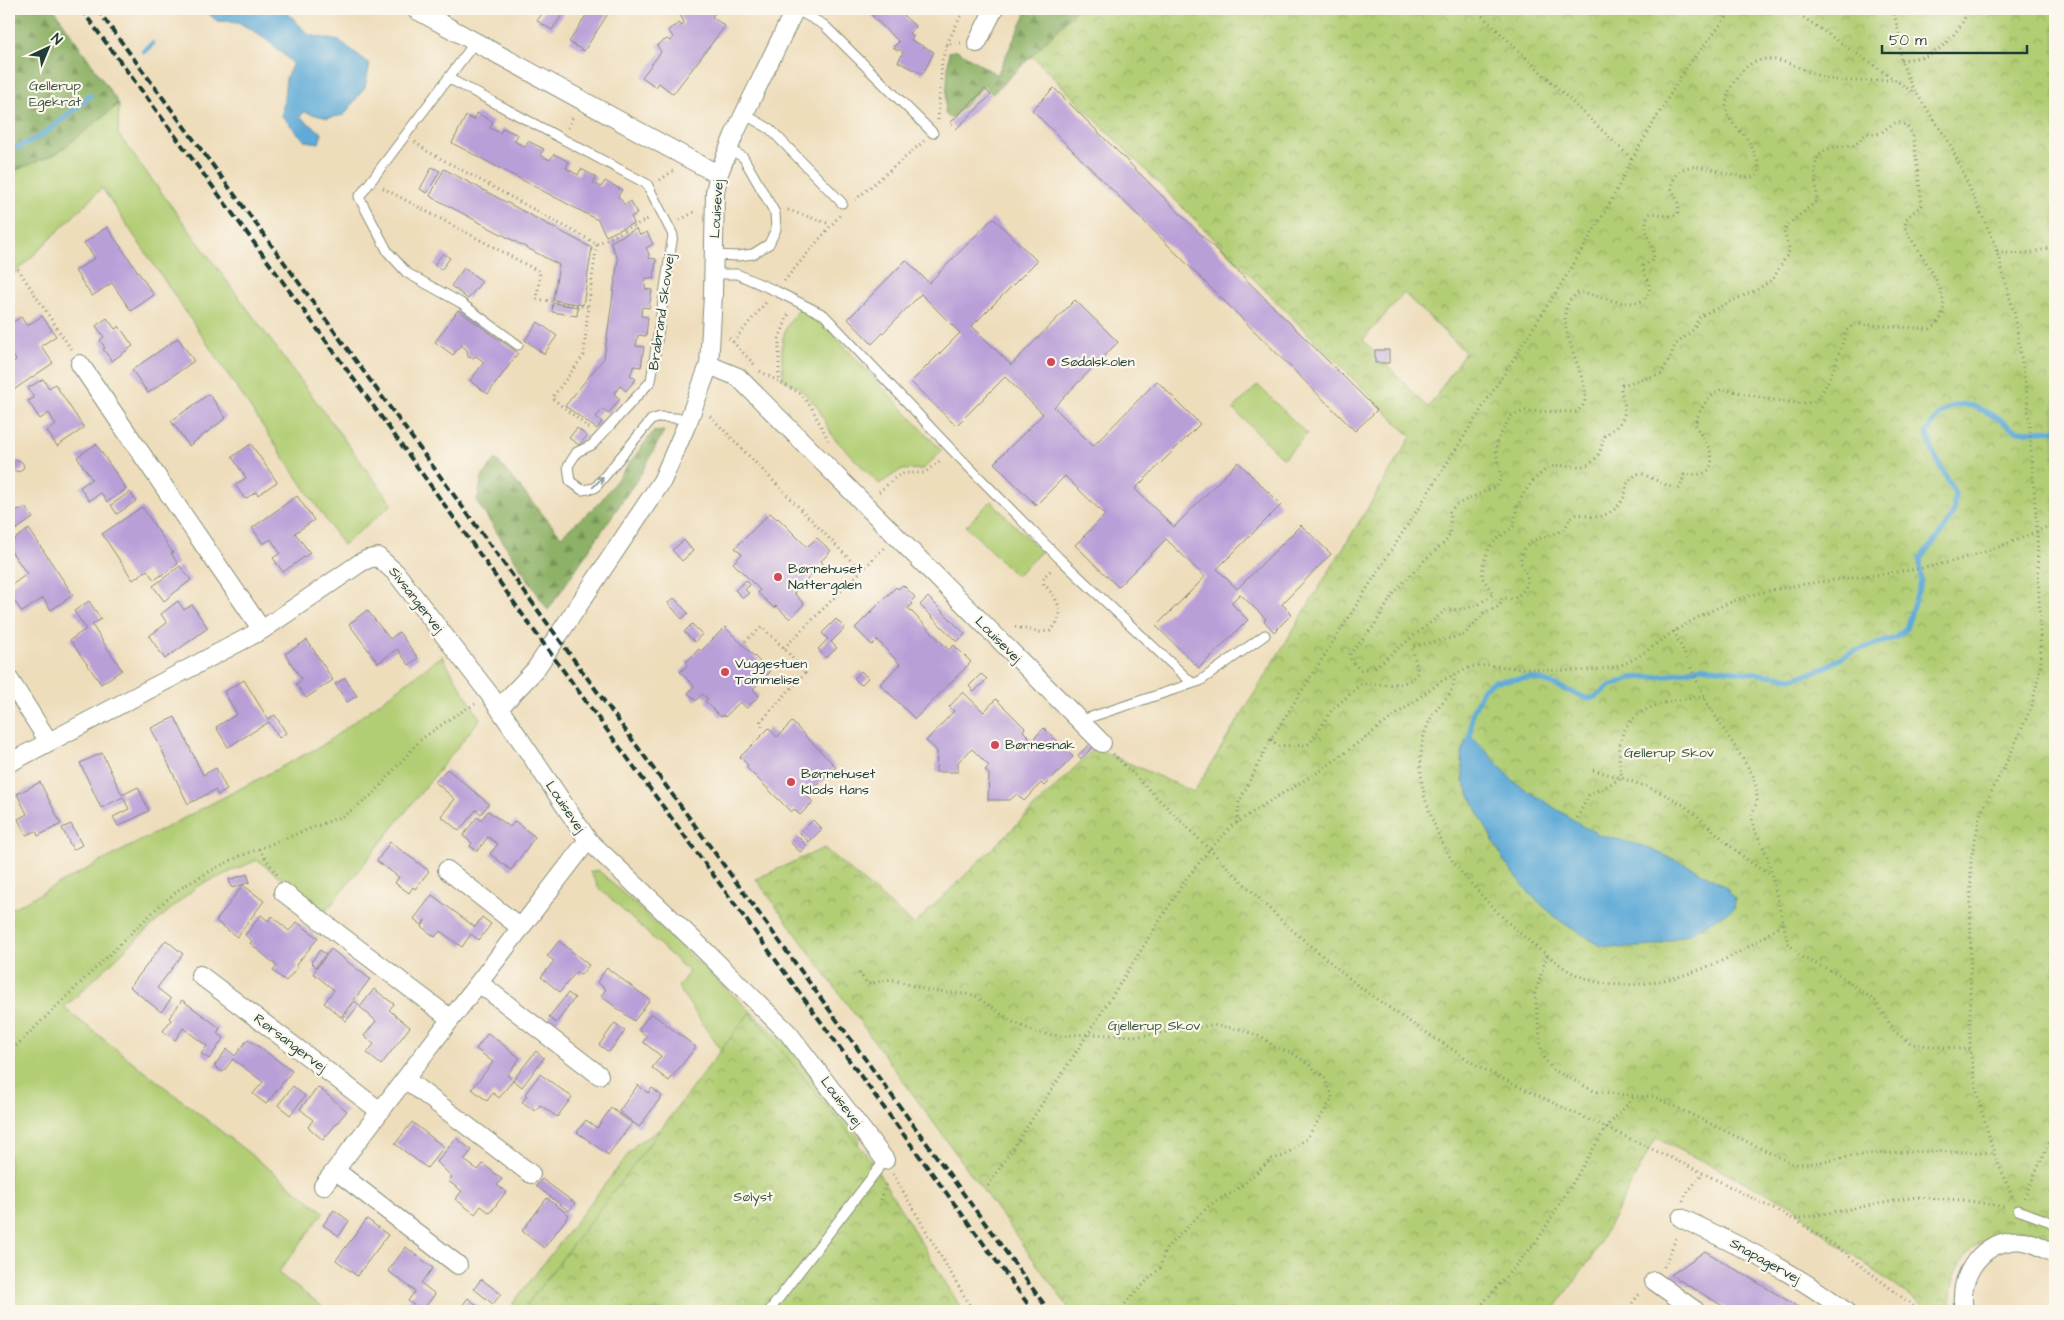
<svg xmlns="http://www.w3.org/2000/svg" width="2064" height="1320" font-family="'Architects Daughter',sans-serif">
	<defs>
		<pattern id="forest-firs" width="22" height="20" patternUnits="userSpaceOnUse" patternTransform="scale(1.25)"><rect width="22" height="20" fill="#8db166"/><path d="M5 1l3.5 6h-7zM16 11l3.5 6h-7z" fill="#739155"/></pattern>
		<pattern id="park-crowns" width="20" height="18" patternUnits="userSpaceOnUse" patternTransform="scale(1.25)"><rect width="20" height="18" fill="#b2ce75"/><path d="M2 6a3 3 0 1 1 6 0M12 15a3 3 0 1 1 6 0" fill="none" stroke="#90a861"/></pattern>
	</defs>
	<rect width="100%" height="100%" fill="#fbf7ec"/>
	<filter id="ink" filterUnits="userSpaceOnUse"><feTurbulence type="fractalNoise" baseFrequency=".02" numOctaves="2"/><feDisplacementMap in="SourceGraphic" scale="10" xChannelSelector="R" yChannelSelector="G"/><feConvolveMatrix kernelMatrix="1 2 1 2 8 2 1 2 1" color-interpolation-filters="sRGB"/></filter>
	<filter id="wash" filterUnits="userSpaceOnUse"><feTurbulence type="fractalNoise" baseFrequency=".0096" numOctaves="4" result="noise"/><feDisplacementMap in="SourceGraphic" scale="20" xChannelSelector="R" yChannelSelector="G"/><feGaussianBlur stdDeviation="1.12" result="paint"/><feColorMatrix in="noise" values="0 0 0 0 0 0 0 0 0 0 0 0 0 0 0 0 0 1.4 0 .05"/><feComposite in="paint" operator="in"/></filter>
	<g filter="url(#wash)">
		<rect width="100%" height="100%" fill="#edb"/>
		<path fill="#b2ce75" stroke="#688654" d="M119 104 118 134 392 504 343 545 102 188 9 279V173L57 153Z
			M800 308 818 318 942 451 923 469 901 470 879 484 833 437 817 406 798 387 783 379C782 348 777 333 800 308Z
			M1258 385 1307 434 1283 459 1233 409Z
			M991 501 1041 552 1016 576 966 526Z
			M442 656 480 719 326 911 257 860 196 887 131 944 64 1008 324 1212 278 1273 328 1311H9V910L323 745Z
			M598 870 786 1044 859 1138 856 1168 532 1311H515L513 1303 637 1143 674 1122 724 1055 678 987 689 972 599 888 590 872Z"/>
		<path fill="url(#forest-firs)" stroke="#56774d" d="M9 9H54L119 104 57 153 9 173Z
			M1028 9H1077L1032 56 992 94 984 86 951 119 945 114 949 52 957 50 997 75Z
			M664 431 642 472 548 610 477 502 482 477 496 459 561 536 600 502 653 432Z"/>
		<path fill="url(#park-crowns)" stroke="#688654" fill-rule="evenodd" d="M1077 9H2055V1241C2012 1218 1961 1237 1952 1288 1950 1295 1952 1304 1952 1311H1930L1813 1226 1795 1207 1656 1138 1592 1257 1553 1311H1071L756 879 824 848 914 925 1095 748 1194 792 1411 437 1032 56ZM1404 293 1465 352 1428 408 1363 340Z
			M750 1012 870 1159 963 1311H522Z"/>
		<path fill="#5eaad7" stroke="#3e7486" d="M203 9H284L309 35 340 41 370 64 365 87 344 115 328 118 304 112 300 117 322 133 319 143 305 141 282 116 286 78 293 63 262 36 238 22 217 21Z
			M1470 738 1475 740 1487 752 1513 781 1581 825 1600 835 1643 846 1692 867 1726 887 1735 899 1734 908 1689 934 1653 946 1625 948 1601 946 1560 921 1531 895 1504 861 1482 820 1463 781 1462 753 1466 741Z"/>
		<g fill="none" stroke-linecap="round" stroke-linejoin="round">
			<path stroke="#5eaad7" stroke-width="5.5" d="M144 51 152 44
				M9 150C41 142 65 116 90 96
				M1470 738 1472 713 1483 689 1494 681 1532 678 1547 682 1588 699 1595 697 1608 687 1630 678 1665 676 1702 667 1793 678 1818 671 1852 652 1895 638 1906 629 1921 581 1920 559 1944 529 1953 513 1955 494 1932 450 1927 432C1948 396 1967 399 2000 420 2006 424 2013 431 2020 431 2031 433 2044 430 2055 430"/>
		</g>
		<g id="blocks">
			<path fill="#b99fd8" d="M545 9H566L552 30 537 21Z
				M590 9H611L584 51 569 42Z
				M689 9 693 11 694 9H718L712 17 725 26 673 94 659 83 656 87 642 77 661 52 657 45 667 39 670 41 673 37 668 30 679 23 682 26 684 22 680 15Z
				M879 9H897L916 27 909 33 913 36 911 40 934 52 923 74 898 62 903 52 899 49 898 51 893 47 899 42 872 16Z
				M1054 88 1377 410 1355 431 1032 110Z
				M985 89 991 95 956 129 950 123Z
				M477 113 493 122 490 128 500 133 503 128 518 135 514 141 525 147 528 141 544 149 540 155 550 160 554 154 569 162 566 168 578 175 581 169 596 177 593 183 601 187 605 181 622 190 618 196 625 205 631 201 637 214 631 217 634 223 606 236 598 220 452 143 466 116 474 120Z
				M432 167 440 171 427 193 420 189Z
				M444 169 592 248 583 305 553 300 559 265 430 196Z
				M993 218 1037 261 972 326 1011 365 1075 300 1118 342 1054 407 1093 446 1157 381 1200 424 1135 489 1174 527 1238 462 1281 505 1217 569 1237 589 1301 525 1331 554 1282 604 1292 614 1274 632 1264 621 1266 619 1240 594 1231 603 1248 620 1199 668 1156 626 1205 577 1166 539 1118 587 1075 545 1105 515 1065 476 1036 505 994 463 1043 414 1005 377 956 426 911 382 960 333 921 294 872 344 848 319 906 260 929 283Z
				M107 227 154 295 131 311 112 283 92 296 75 271 95 258 84 243Z
				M636 229 640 235 647 232 653 244 646 248 649 254V258L656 259 654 279 646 278 645 289 652 290 649 308 642 307 641 316 648 317 646 336 638 335 636 346 644 347 641 367 634 366 630 375 636 379 626 391 620 386 614 394 620 399 608 414 603 409 596 417 602 422 597 429 565 406 604 358 618 259 610 242Z
				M443 253 450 258 441 270 434 265Z
				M464 268 482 281 468 299 451 286Z
				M553 303 578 307 577 316 552 312Z
				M458 310 518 353 488 394 470 381 484 362 476 356 473 358 468 357 467 350 461 345 453 355 435 342Z
				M42 316 56 336 41 346 53 363 12 391 9 386V365L16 360 9 350V325L21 317 27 326Z
				M107 318 115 329 119 326 133 346 112 361 103 349 105 348 100 340 104 337 96 326Z
				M538 322 557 336 544 354 525 340Z
				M178 338 194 361 148 393 132 370Z
				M1375 350H1389V363H1375Z
				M43 379 49 388 55 384 84 428 57 446 47 431 56 425 49 413 40 419 28 401 34 398 28 388Z
				M209 394 226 418 189 446 171 421Z
				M577 428 587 436 579 445 569 438Z
				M96 444 126 489 107 502 101 493 89 501 80 487 92 479 77 457Z
				M251 444 277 482 258 495 256 492 245 499 235 485 246 478 232 457Z
				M12.5 466a5.5 5.5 0 1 1 11 0a5.5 5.5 0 1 1-11 0Z
				M130 492 136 501 117 514 111 505Z
				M297 496 314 520 295 533 310 553 283 572 273 558 280 553 271 539 263 544 252 528Z
				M9 502 15 511 19 509 20 511 25 507 33 518 14 531 9 523Z
				M142 507 173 553H171L178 564 154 580 147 570 133 580 102 534Z
				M770 513 777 519 778 518 807 547 817 538 831 551 821 561 823 563 794 593 804 604 790 619 776 606 774 608 758 593 760 590 733 563 742 554 735 548Z
				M29 529 73 595 51 610 43 598 22 612 9 593V587L27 574 9 548V543Z
				M684 540 693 551 682 561 672 550Z
				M180 566 191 580 164 601 153 586Z
				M746 580 750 585 745 590 749 593 743 598 735 590Z
				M903 585 915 597 911 602 913 604 908 608 949 650 954 645 971 662 915 719 880 684 900 664 877 640 872 645 855 628 896 587 898 589Z
				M928 597 965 634 957 642 920 605Z
				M674 598 688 613 682 619 668 603Z
				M89 601 101 619 92 625 122 670 101 684 70 640 86 629 74 611Z
				M178 601 184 610 192 605 208 628 165 659 149 636 167 623 161 614Z
				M367 610 390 639 399 632 418 658 409 665 397 649 378 663 349 624Z
				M836 619 845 628 831 642 837 648 826 658 818 649 828 639 822 633Z
				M692 624 702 634 695 642 684 632Z
				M725 627 770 672 753 689 759 696 747 708 740 702 725 717 723 715 721 717 705 701 708 699 702 694 696 701 688 693 694 686 680 672 688 665 686 662 699 649 701 651Z
				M307 640 333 680 306 698 296 684 302 680 285 654Z
				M861 671 868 678 861 685 854 678Z
				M981 674 987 679 974 692 969 686Z
				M345 678 357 696 347 702 335 684Z
				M244 680 268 719 275 715 286 733 279 738 269 722 228 747 216 727 237 714 224 692Z
				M963 692 984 712 996 699 1025 728 1023 731 1032 740 1044 728 1073 757 1044 786 1041 783 1024 801 1017 794 1010 800H988L989 774 985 770 989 766 972 749 958 762V772H936L937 751 926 741 954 711 949 707Z
				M175 717 203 775 216 768 227 790 218 795 215 790 188 804 151 728Z
				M792 722 836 767 807 796 813 802 800 815 794 809 791 812 746 767 748 765 740 757 769 728 777 737Z
				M1091 743 1094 746 1081 759 1078 755Z
				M102 753 122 795 138 787 149 811 118 826 113 817 129 809 123 797 101 808 80 763Z
				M447 769 489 804 481 814 476 810 459 831 441 816 455 799 435 782Z
				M40 782 61 824 38 836 36 831 26 835 18 819 27 814 17 794Z
				M488 811 510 827 515 821 535 837 511 870 490 854 498 844 488 837 477 851 470 846 472 843 463 836 477 817 481 820Z
				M813 820 822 829 809 842 800 833Z
				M71 824 82 845 73 850 62 828Z
				M797 836 807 846 800 852 791 843Z
				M390 842 429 871 415 889 413 887 409 893 395 883 399 877 377 861Z
				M247 874 250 882 232 888 229 880Z
				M243 885 264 901 237 937 216 921Z
				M432 895 475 927 482 917 491 924 479 940 471 934 462 947 440 931 435 937 422 927 425 920 422 925 414 919Z
				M261 915 268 921 272 916 289 931 297 922 318 938 296 965 298 967 286 981 273 971 277 966 250 943 252 941 245 935Z
				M166 940 183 954 157 988 171 999 161 1012 130 987Z
				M559 941 589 965 581 975 576 972 560 992 541 977 554 961 547 956Z
				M331 949 370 979 341 1017 324 1003 334 990 313 973Z
				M320 950 326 954 316 967 311 962Z
				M607 968 650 1000 634 1021 601 996 606 989 597 982Z
				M374 989 394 1004 389 1010 410 1027 381 1065 367 1053 374 1044 364 1036 376 1021 360 1007Z
				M568 993 575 998 556 1023 549 1017Z
				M182 1000 220 1028 217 1033 224 1038 209 1059 201 1054 207 1046 183 1028 175 1040 163 1031 171 1020 169 1018Z
				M355 1001 359 1005 346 1021 342 1018Z
				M651 1013 696 1047 669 1081 652 1068 661 1056 643 1042 647 1036 638 1030Z
				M615 1023 625 1031 609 1052 599 1045Z
				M488 1033 520 1058 507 1075 513 1080 499 1098 493 1093 487 1101 472 1089 493 1062 476 1049Z
				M248 1039 292 1071 266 1104 253 1094 263 1082 233 1059 223 1072 214 1066 227 1049 235 1056Z
				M536 1051 544 1058 522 1087 513 1080Z
				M540 1074 572 1097 557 1117 540 1105 535 1111 522 1102 527 1096 525 1094Z
				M638 1085 648 1093 652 1088 662 1096 639 1127 619 1111Z
				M293 1086 305 1096 290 1115 278 1105Z
				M318 1087 347 1111 323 1140 308 1127 313 1120 300 1109Z
				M611 1108 632 1123 608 1155 577 1132 586 1120 597 1128Z
				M412 1122 444 1147 427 1168 395 1144Z
				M456 1138 472 1150 464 1160 478 1170 483 1164 502 1179 497 1185 506 1192 490 1213 481 1206 475 1214 455 1199 462 1191 448 1181 452 1177 437 1162Z
				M542 1179 575 1203 569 1211 536 1186Z
				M547 1198 569 1215 544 1248 522 1231Z
				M334 1210 349 1221 339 1236 323 1225Z
				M367 1219 388 1235 357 1276 336 1260Z
				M406 1247 433 1268 421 1283 435 1294 422 1311 408 1301 415 1291 388 1271Z
				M1705 1251 1805 1311H1731L1671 1275Z
				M481 1279 501 1294 493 1304 474 1289Z
				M468 1298 484 1311H458Z"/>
		</g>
	</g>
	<g filter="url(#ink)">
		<use href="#blocks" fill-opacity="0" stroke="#868d78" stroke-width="1"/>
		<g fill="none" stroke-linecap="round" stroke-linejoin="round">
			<defs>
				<path id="lane" d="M795 9 824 25 933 133
					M476 41 359 197 388 252 407 273 461 303 518 345
					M448 78 647 184 673 235 651 381 592 445 577 452 568 466 570 481 582 490 595 488 651 420 660 417 689 419
					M744 114 770 129 842 203
					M714 255 738 256 753 254 769 244 776 229 775 213 743 157 727 148
					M714 274H737L776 291 824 315 952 450 1059 558 1192 683
					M1079 721 1200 681 1265 635
					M2018 1210 2048 1221 2055 1227
					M769 1311 885 1160"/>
				<path id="street" d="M415 9 682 155 708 169 719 173
					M977 43 994 9
					M80 364 262 630
					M709 365 738 377 1102 743
					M9 679 49 742
					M499 708 535 670 662 481 689 419 709 365 713 295 715 192 719 173 734 135 795 9
					M9 763 262 630 360 563 368 559 378 557 396 573 490 695 588 840 701 947 789 1034 885 1160
					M447 870 521 928
					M283 892 451 1019
					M200 975 380 1111
					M479 983 599 1075
					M405 1079 531 1174
					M335 1170 458 1265
					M323 1186 588 840
					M1681 1218C1738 1245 1795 1272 1845 1311
					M1654 1281 1696 1311
					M1964 1311C1958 1279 1977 1246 2011 1241 2027 1238 2042 1247 2055 1254"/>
			</defs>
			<use href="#lane" stroke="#868d78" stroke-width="11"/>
			<use href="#street" stroke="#868d78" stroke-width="20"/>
			<path stroke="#868d78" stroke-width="3" stroke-dasharray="1 4" stroke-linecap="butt" d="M1475 9 1632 159
				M1791 9 1913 92
				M1893 9 1899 34 1901 60 1911 85 1950 144 1994 242 2014 312 2027 393 2037 531 2041 664 2032 705 2012 751 1981 812 1971 859 1970 1050 1978 1098 1994 1153 2013 1199
				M947 44 964 9
				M1901 60C1909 59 1919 58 1928 55 1943 50 1966 24 1967 9
				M938 120 942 61 947 44 961 43
				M568 128 573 116
				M415 142 427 151 597 244 588 307
				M660 180 673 171
				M383 188 540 272 537 299 588 307 584 355 552 398 589 428
				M855 200 924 141
				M788 210 830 224
				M680 220 696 211
				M597 244 650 218
				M1997 251C2017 256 2035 253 2055 246
				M18 269 71 349
				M784 281 840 215
				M729 338 754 364
				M733 342 767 301
				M760 371 801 394 812 408 828 440
				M779 379V339L789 313
				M710 416 861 571
				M879 492 897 476 905 473H924L942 459
				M1015 627 1040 632 1050 631C1068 614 1058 600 1044 584V577L1051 570
				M1674 631 1708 705 1753 775 1756 786 1757 801 1752 815 1753 827 1767 855 1788 943 1801 957 1838 974 1875 1001 1895 1032 1912 1044 1970 1050
				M745 641 762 627 784 648 805 673 761 721 763 730
				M784 648 884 548
				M1454 675C1455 693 1446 696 1436 710 1419 733 1418 766 1424 794 1429 813 1438 836 1448 854 1455 866 1466 878 1476 889 1500 916 1525 940 1554 960 1560 964 1566 970 1573 973 1581 977 1593 981 1601 983 1659 993 1740 960 1783 922
				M1705 697C1651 701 1608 713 1622 778 1644 786 1667 793 1686 807 1716 830 1736 856 1771 875
				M1271 739 1278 746 1307 745 1310 743 1332 710 1361 684C1378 683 1411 690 1418 671L1412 647 1464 635 1484 613 1500 606 1502 598 1514 599C1545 575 1511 570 1524 549 1533 536 1548 538 1561 531 1567 528 1567 520 1573 516 1579 512 1588 517 1595 517 1612 516 1628 500 1626 485L1636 474 1641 473 1677 490 1680 488 1684 475 1702 474 1709 470C1718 452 1702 440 1695 424 1700 408 1707 397 1722 389 1741 392 1798 409 1814 401 1827 393 1842 346 1846 331L1850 327 1858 324 1930 329C1968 306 1915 252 1905 227 1906 214 1914 213 1922 205L1913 135 1906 125 1897 122C1882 128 1885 137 1867 133L1854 146C1806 146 1816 164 1817 201L1788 224 1784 232 1790 250 1773 279 1758 289 1700 316 1693 330 1675 345 1670 358 1661 374 1622 385C1620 392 1622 394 1624 401 1628 421 1616 427 1603 437 1602 448 1599 458 1589 464 1581 469 1565 464 1554 466 1535 472 1513 503 1515 524 1510 532 1501 535 1494 542 1485 551 1483 565 1482 577L1493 594 1479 604 1463 609 1446 610 1374 668 1360 670 1351 660 1350 654 1373 627 1396 590 1425 560 1445 542 1450 535V512L1455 505 1497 486 1501 478 1496 451 1497 441 1511 416 1524 411 1576 412C1580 409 1584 406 1585 400 1589 371 1542 311 1580 292 1596 294 1641 316 1649 292 1652 282 1643 275 1643 266L1653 260C1656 245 1639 229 1649 214 1659 211 1666 219 1677 215 1681 205 1676 197 1671 188 1679 141 1739 188 1757 175 1764 170 1751 146 1748 140 1741 130 1731 125 1727 113 1724 100 1729 88 1737 78 1743 69 1750 62 1761 60 1785 56 1807 74 1830 79 1851 83 1874 80 1895 80
				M1113 754 1285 924 1357 985 1401 1016 1476 1065 1513 1084 1703 1173 1795 1220 1834 1245 1920 1311
				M1593 770 1622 778
				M1577 818 1589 795 1622 778
				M1237 823 1239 802 1271 739 1565 278 1608 207 1632 159 1686 68 1733 9
				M259 849 277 875
				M1547 955 1535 994 1542 1055 1552 1069 1594 1091 1634 1096
				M859 973 868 984 892 979 926 990 974 995 1013 1022 1035 1032 1059 1036 1088 1034 1140 1036 1211 1025 1240 1029 1264 1038 1274 1047 1292 1053 1307 1063 1324 1077 1332 1095V1099L1307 1138 1284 1156 1272 1159 1233 1193C1210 1198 1189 1228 1171 1243L1165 1250 1160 1268 1128 1300 1124 1305 1123 1311
				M9 1053 158 907 181 888 212 870 238 857 345 815 373 794 420 740 454 716 475 704
				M893 1174 973 1311
				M988 1186 1088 1034 1186 879 1210 849 1232 826 1265 804 1320 771 1443 680 1471 667 1487 665C1523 668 1594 677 1626 663 1642 656 1658 642 1673 632 1697 617 1724 603 1752 595 1808 580 1866 578 1923 568 1969 559 2014 543 2055 523
				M2024 1198 2055 1130
				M881 1200 886 1183
				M1683 1201 1686 1194 1703 1173
				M1795 1219 1916 1197 1963 1200 2006 1207
				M1664 1267 1677 1236
				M1476 1311 1537 1241 1606 1128 1634 1097 1653 1096 1793 1164C1820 1165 1844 1156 1870 1154 1911 1151 1952 1151 1994 1153
				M1626 1311 1641 1292"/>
			<use href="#lane" stroke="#fff" stroke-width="9"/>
			<use href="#street" stroke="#fff" stroke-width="18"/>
			<path stroke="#1f3d34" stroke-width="4" stroke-dasharray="8 4" stroke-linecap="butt" d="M81 9C232 212 382 415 527 621L1033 1311
				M97 9 251 217 1049 1311"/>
		</g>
		<defs><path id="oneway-shaft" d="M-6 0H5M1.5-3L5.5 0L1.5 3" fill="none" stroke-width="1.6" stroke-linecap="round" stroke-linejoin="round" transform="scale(1.25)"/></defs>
		<use stroke="#8f9e9a" href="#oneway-shaft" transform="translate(598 482) rotate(-46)"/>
	</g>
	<g fill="#d1495b" stroke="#fbf7ec" stroke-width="2">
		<circle cx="1051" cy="362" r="5"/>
		<circle cx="778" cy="577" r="5"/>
		<circle cx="725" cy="672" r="5"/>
		<circle cx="995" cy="745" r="5"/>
		<circle cx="791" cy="782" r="5"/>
	</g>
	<g text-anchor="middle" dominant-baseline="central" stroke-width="4.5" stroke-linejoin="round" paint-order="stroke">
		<g font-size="14" fill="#3c5a41" stroke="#fbf7ec">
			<text x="55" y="86">Gellerup<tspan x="55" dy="16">Egekrat</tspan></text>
			<text x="1669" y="753">Gellerup Skov</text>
			<text x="1154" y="1026">Gjellerup Skov</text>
			<text x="753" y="1197">Sølyst</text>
		</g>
		<g font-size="14" fill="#1f3d34" stroke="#fbf7ec">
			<text transform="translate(717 209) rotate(-86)">Louisevej</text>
			<text transform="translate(662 312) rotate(-82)">Brabrand Skovvej</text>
			<text transform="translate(416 600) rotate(52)">Sivsangervej</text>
			<text transform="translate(998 640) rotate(45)">Louisevej</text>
			<text transform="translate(565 807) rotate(56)">Louisevej</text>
			<text transform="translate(290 1043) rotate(37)">Rørsangervej</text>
			<text transform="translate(841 1102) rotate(53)">Louisevej</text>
			<text transform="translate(1765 1261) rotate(29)">Snapagervej</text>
		</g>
		<g font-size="14" fill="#1f3d34" stroke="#fbf7ec" text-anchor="start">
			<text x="1061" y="362">Sødalskolen</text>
			<text x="788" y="569">Børnehuset<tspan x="788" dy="16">Nattergalen</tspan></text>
			<text x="735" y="664">Vuggestuen<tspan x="735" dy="16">Tommelise</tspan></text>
			<text x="1005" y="745">Børnesnak</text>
			<text x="801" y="774">Børnehuset<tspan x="801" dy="16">Klods Hans</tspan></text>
		</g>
	</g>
	<rect width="2064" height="1320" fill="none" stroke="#fbf7ec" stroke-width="30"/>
	<g transform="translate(48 48) rotate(44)" stroke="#fbf7ec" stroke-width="4" paint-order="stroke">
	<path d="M0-4L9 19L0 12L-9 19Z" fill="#1f3d34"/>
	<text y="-8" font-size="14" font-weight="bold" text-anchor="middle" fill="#1f3d34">N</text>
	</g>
	<path d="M1882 45v8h145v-8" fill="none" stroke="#1f3d34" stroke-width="2.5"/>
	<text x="1889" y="45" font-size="15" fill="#1f3d34" stroke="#fbf7ec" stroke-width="4" paint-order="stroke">50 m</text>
</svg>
